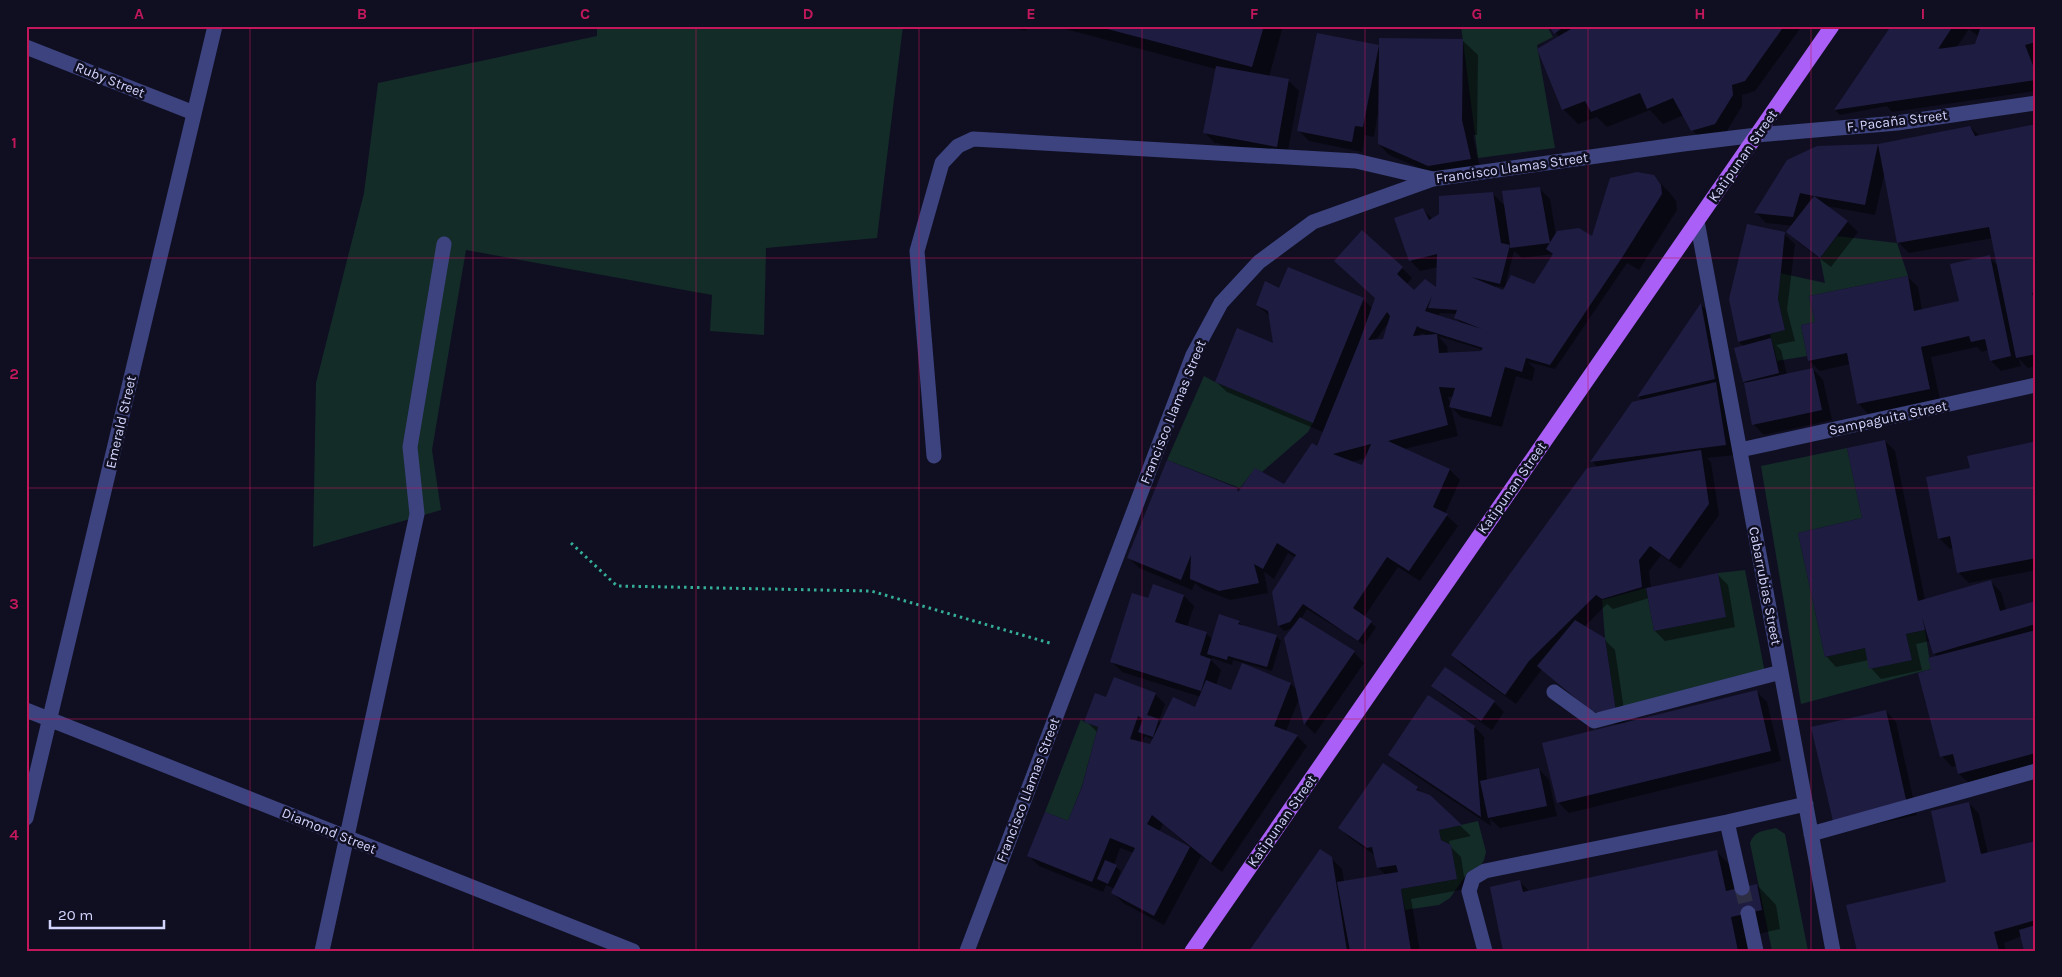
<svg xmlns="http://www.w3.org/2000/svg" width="2062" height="977" font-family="Karla,sans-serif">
	<rect width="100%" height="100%" fill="#100f22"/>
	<path fill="#132c28" d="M597 26H903L877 238 766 248 764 335 710 331 712 295 466 250 432 450 441 510 313 547 316 383 364 193 378 83 597 36Z
		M1461 26H1547L1553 37 1537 45 1555 148 1478 158Z
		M1837 236 1897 243 1908 276 1809 296 1815 322 1801 325 1807 356 1777 361 1770 334 1785 330 1778 299 1780 273 1825 283 1820 258Z
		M1204 376 1215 382 1314 421 1308 432 1262 472 1255 469 1240 488 1167 460Z
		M1847 448 1862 518 1798 533 1825 657 1865 648 1912 660 1906 634 1925 630 1931 669 1801 704 1761 466Z
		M1745 570 1765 673 1616 711 1605 638 1602 600 1646 588 1654 631 1725 617 1718 573Z
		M1081 719 1084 722 1098 727 1082 786 1068 821 1045 812Z
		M1478 821 1486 852 1484 860 1479 868 1468 872 1450 898 1439 905 1405 910 1401 889 1456 879 1451 845 1441 840 1439 830Z
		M1776 828 1785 834 1808 951H1772L1750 843C1755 830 1764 831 1776 828Z"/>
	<path fill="#0007" fill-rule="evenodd" d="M1004 26H1027L1026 31Z
		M1054 26H1283L1269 77 1288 80 1299 91 1287 156 1215 143 1205 133 1216 69Z
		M1550 26H1802L1755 91 1742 95V106L1725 134 1702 140 1692 130 1684 115 1663 124 1650 110 1607 127 1597 117 1578 124 1563 109 1559 37Z
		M1892 26 1942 53 1944 51 1909 26H2036V91L1892 112 1887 106 1840 115 1835 110ZM1969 29 1979 37 1976 45 1956 48Z
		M1318 35 1380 47 1462 40 1478 55 1477 135H1473L1480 169 1439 176 1389 155 1379 144 1378 112 1374 137 1365 135 1362 152 1309 141 1299 131Z
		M2036 126V366L2028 368 2019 359 2021 366 2001 371 1991 361 1988 350 1982 352 1977 347 1931 357 1940 400 1868 414 1858 403 1850 364 1820 371 1809 361 1816 323 1908 277 1918 287 1922 310 1960 302 1989 257 1998 266 1993 238 1909 253 1898 242 1885 171 1875 215 1826 206 1847 221 1858 232 1831 267 1798 242 1788 232 1793 226 1766 223 1756 213 1818 147 1878 145 1970 127 1980 136Z
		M1653 176 1669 192 1676 201 1677 210 1639 270 1627 263 1555 369 1528 362 1535 369 1532 381 1516 376 1502 427 1461 417 1451 407 1458 436 1404 449 1450 470 1460 480 1445 514 1458 526 1420 581 1398 567 1364 617 1376 627 1364 645 1351 637 1336 622 1334 624 1342 631 1307 609 1301 619 1354 652 1364 663 1315 734 1305 724 1299 699 1286 731 1297 736 1307 746 1222 872 1201 856 1164 925 1123 903 1113 893 1115 889 1106 885 1103 892 1039 866 1029 856 1068 823 1084 787 1098 733 1086 721 1107 699 1155 694 1165 704 1159 721 1161 724 1196 709 1201 697 1122 672 1111 661 1149 600 1153 586 1184 596 1194 606 1187 627 1206 633 1213 640 1220 616 1239 622 1244 627 1276 636 1281 641 1272 671 1233 660 1232 665 1212 658 1211 660 1221 670 1216 685 1232 691 1291 684 1297 690 1293 628 1284 631 1279 626 1273 592 1296 558 1288 553 1274 579 1264 572 1268 593 1230 600 1202 589 1195 583 1192 590 1139 568 1129 558 1236 489 1240 492 1284 486 1317 448 1323 432 1227 392 1216 382 1274 345 1270 316 1257 305 1280 289 1363 299 1372 308 1376 298 1402 268 1412 278 1406 285 1414 292 1437 289 1438 267 1420 271 1410 260 1423 210 1433 219 1492 193 1505 206 1539 188 1550 199 1556 235 1593 238ZM1514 251 1522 258 1553 254 1554 255 1535 286 1505 287ZM1496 286 1506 288 1504 292 1495 288ZM1440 313 1457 314 1456 318 1463 325 1438 317ZM1390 320 1384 340H1376ZM1421 333 1429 336 1419 337ZM1438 336 1487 351 1448 354 1447 346ZM1448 397H1454L1451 406ZM1367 458 1363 467 1351 462ZM1145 736 1154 740 1151 746 1142 743ZM1163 824 1189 846 1188 847 1159 832ZM1120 848 1134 853 1118 884 1116 883 1121 871 1114 865Z
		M1784 234 1795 244 1787 310 1795 341 1776 345 1781 350 1787 375 1813 369 1823 380 1832 420 1764 435 1753 424 1747 384 1744 381V347L1739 342Z
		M1701 305 1711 314 1735 455 1707 458 1711 462 1719 515 1680 569 1661 555 1649 571 1651 588 1717 574 1728 585 1735 627 1665 641 1655 631 1649 598 1613 609 1607 604 1584 627 1604 639 1615 650 1626 723 1756 691 1767 702 1781 761 1569 813 1559 803 1544 744 1620 725 1603 721 1542 669 1516 704 1463 666 1452 655 1597 467 1592 461 1643 401 1639 397Z
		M1885 441 1895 451 1925 600 1991 582 2001 592 2006 610 2036 602V766L1970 784 1959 774 1957 765 1952 767 1942 756 1932 670 1938 657 1934 653 1930 641 1916 644 1922 670 1881 679 1871 668 1869 660 1836 667 1826 656Z
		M2032 444 2036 447V570L1969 583 1959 573 1954 548 1950 549 1939 538 1972 469Z
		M1433 686 1494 702 1504 712 1492 730 1443 696Z
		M1428 697 1475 727 1485 738 1484 740 1487 781 1539 769 1549 780 1557 816 1500 828 1490 819 1491 826 1400 765 1390 754Z
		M1886 711 1896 722 1917 815 1844 831Z
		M1383 764 1424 794 1429 796 1471 836 1449 841 1450 846 1461 857 1466 889 1411 899 1420 951H1250L1331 858 1342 869 1344 882 1386 875 1378 868 1376 856 1350 838 1339 827Z
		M1969 803 1979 814 1988 854 2036 842V951L2022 936 2004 943 2006 951H1858L1947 883Z
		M1716 851 1735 870 1740 889 1757 885 1776 905 1780 929 1749 936 1752 951H1505L1520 882 1530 892Z"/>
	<path fill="#1f1c42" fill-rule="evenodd" d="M1096 26H1264L1252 67Z
		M1549 26H1565L1554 34Z
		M1576 26H1784L1745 81 1732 85 1733 95 1715 124 1691 131 1673 98 1647 109 1640 93 1591 112 1585 101 1562 110 1537 49Z
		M1891 26H1953L1938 49 1975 44 1981 26H2036V42L2025 45 2036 73V80L1834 110Z
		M1317 33 1379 45V38L1463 39 1462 120 1471 159 1428 166 1378 144 1379 45 1363 127 1355 126 1352 142 1297 131Z
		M1216 66 1289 79 1277 147 1203 133Z
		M2036 124V293H2032L2033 296H2036V354L2016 358 1989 227 1897 243 1878 144 1970 126 1975 136Z
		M1878 144 1865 205 1814 196 1848 221 1820 258 1786 232 1814 196 1800 193 1793 217 1754 213 1787 160 1817 146Z
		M1637 172 1654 175 1661 185 1662 194 1623 256 1550 365 1526 358 1522 372 1505 367 1491 417 1449 407 1455 388 1439 387 1448 425 1388 441 1450 469 1433 507 1448 514 1409 571 1387 557 1353 608 1372 621 1358 641 1303 604 1290 622 1278 626 1272 592 1296 555 1277 543 1263 569 1254 564 1259 583 1219 591 1190 579 1191 555 1181 580 1127 558 1167 460 1237 488 1238 492 1255 468 1284 484 1312 443 1317 446 1360 340 1375 298 1334 261 1362 230 1403 267 1397 274 1414 290 1425 279 1436 287 1437 254 1409 261 1394 218 1423 208 1429 220 1439 214V196L1493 192 1501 243 1510 245 1502 191 1540 187 1550 243 1510 248V245L1500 284 1471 277 1503 290 1511 275 1534 284 1553 254 1546 249 1557 231 1579 228 1592 236 1610 178ZM1432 296 1428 308 1457 310 1454 318 1482 329 1425 311ZM1387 312 1390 316 1383 339 1368 340ZM1417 326 1420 328 1483 348 1481 351 1439 353 1437 334 1413 336ZM1371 444 1362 465 1333 454Z
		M1747 224 1785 232 1778 299 1785 330 1738 342 1729 299Z
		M1990 255 2011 356 1990 361 1985 339 1971 342 1969 336 1921 347 1930 389 1857 404 1847 353 1808 361 1801 325 1815 322 1809 296 1908 276 1914 311 1959 301 1950 264Z
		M1288 267 1364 298 1313 423 1215 382 1237 328 1273 343 1268 311 1256 305 1265 281 1279 288Z
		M1701 303 1715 379 1637 397Z
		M1771 338 1779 373 1743 382 1734 348Z
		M1813 368 1822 410 1752 425 1744 383Z
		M1716 382 1726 445 1590 462 1632 402Z
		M1885 440 1918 601 1991 580 2000 611 2036 601V624L1933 654 1922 617 1925 630 1906 634 1912 660 1869 669 1865 648 1825 657 1798 533 1862 518 1847 448Z
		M2033 442 2036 457V558L1957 573 1950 536 1938 539 1926 477 1970 468 1967 456Z
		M1701 450 1709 504 1669 560 1650 546 1639 560 1642 587 1602 599 1596 595 1529 661 1505 695 1451 655 1587 468Z
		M1718 573 1726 617 1654 631 1646 588Z
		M1153 584 1184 595 1175 622 1207 632 1200 655 1211 659 1201 691 1110 662 1132 593 1148 598Z
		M1219 614 1240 621 1238 624 1277 635 1267 667 1228 656 1227 660 1207 654Z
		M1300 617 1355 651 1304 725 1284 638Z
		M1575 620 1605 638 1616 711 1604 714 1591 711 1537 666Z
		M2036 630V753L1958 774 1953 754 1940 757 1918 673 1931 669 1928 658Z
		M1242 663 1291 683 1274 726 1298 735 1211 863 1152 815 1147 824 1190 847 1154 916 1111 893 1135 848 1110 838 1092 882 1027 856 1045 812 1068 821 1082 787 1098 727 1084 722 1095 693 1106 697 1114 677 1156 693 1147 715 1159 719 1153 737 1138 732 1143 719 1138 716 1130 739 1150 744 1173 697 1195 707 1206 680 1231 690Z
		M1445 667 1495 701 1481 721 1431 686Z
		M1757 690 1771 751 1557 803 1542 743Z
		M1428 695 1475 726 1474 729 1481 817 1388 755Z
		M1886 710 1907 804 1833 821 1811 727Z
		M1383 763 1418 787 1416 790 1430 795 1462 825 1439 830 1441 840 1451 845 1457 879 1401 889 1411 951H1350L1337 882 1398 872 1396 865 1377 868 1372 847 1367 848 1338 828Z
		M1539 768 1547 806 1488 818 1480 781Z
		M1969 802 1981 854 2036 841V920L1994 932 1999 951H1857L1846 905 1946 882 1931 811Z
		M1320 849 1332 857 1347 951H1249Z
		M1717 850 1726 891 1757 884 1762 910 1731 917 1738 951H1503L1490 887 1520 880 1523 892Z
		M1105 860 1117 865 1108 884 1097 879Z
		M2036 925V951H2024L2019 930Z"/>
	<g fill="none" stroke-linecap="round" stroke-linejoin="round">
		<path stroke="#2d2d43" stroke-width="15" stroke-dasharray="15 8" stroke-linecap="butt" d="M1742 888 1748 913"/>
		<path stroke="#35ae96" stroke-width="3" stroke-dasharray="2.5 4" stroke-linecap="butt" d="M571 543 617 586 871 591 1053 644"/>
		<path stroke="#3d437f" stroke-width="15" d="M26 47 194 113
			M1697 221 1833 951
			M1740 450 2036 385
			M934 456 917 251 942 163 958 146 973 139 1356 161 1433 179
			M1554 692 1594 721 1781 672
			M26 710 633 951
			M26 818 215 26
			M1727 822 1742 888
			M1811 834 2036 771
			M1748 913 1756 951
			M322 951 417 514 410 447 444 244
			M967 951 1193 355 1221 303 1259 262 1313 222 1433 179 1683 144 1757 135 1897 123 2036 103
			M1485 951 1469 891 1473 878 1485 871 1727 822 1806 804"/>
		<path stroke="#aa60f6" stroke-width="15" d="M1192 951 1832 26"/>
	</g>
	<path fill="none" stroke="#c2185b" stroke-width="1" stroke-opacity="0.55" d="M250 26V951M473 26V951M696 26V951M919 26V951M1142 26V951M1365 26V951M1588 26V951M1811 26V951M26 258H2036M26 488H2036M26 719H2036"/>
	<g text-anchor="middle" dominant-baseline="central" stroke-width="5" stroke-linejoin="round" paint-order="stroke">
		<g font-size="14" fill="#d3d4fd" stroke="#100f22">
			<text transform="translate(110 80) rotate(22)">Ruby Street</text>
			<text transform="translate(1897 121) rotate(-7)">F. Pacaña Street</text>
			<text transform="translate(1743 156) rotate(-55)">Katipunan Street</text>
			<text transform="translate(1512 168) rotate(-8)">Francisco Llamas Street</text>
			<text transform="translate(1173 412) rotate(-68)">Francisco Llamas Street</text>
			<text transform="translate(1888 418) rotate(-12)">Sampaguita Street</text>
			<text transform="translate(121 422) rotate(-77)">Emerald Street</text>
			<text transform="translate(1512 488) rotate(-55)">Katipunan Street</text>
			<text transform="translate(1765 586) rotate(79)">Cabarrubias Street</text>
			<text transform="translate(1028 790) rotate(-69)">Francisco Llamas Street</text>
			<text transform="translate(1282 821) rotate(-55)">Katipunan Street</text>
			<text transform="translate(329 831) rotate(22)">Diamond Street</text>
		</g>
	</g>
	<rect width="2062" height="977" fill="none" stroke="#100f22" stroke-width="55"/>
	<path d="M50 920v8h114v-8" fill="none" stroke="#d3d4fd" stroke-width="2.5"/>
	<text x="58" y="920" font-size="15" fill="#d3d4fd" stroke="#100f22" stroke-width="4" paint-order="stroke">20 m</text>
	<rect x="28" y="28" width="2006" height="922" fill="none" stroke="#c2185b" stroke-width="2"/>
	<g font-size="16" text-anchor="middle" font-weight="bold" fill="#c2185b">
		<text x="139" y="19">A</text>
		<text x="362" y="19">B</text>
		<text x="585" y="19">C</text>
		<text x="808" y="19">D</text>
		<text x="1031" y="19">E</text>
		<text x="1254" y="19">F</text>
		<text x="1477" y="19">G</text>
		<text x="1700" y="19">H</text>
		<text x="1923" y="19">I</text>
		<text x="14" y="148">1</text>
		<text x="14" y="379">2</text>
		<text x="14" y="609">3</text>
		<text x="14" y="840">4</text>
	</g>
</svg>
